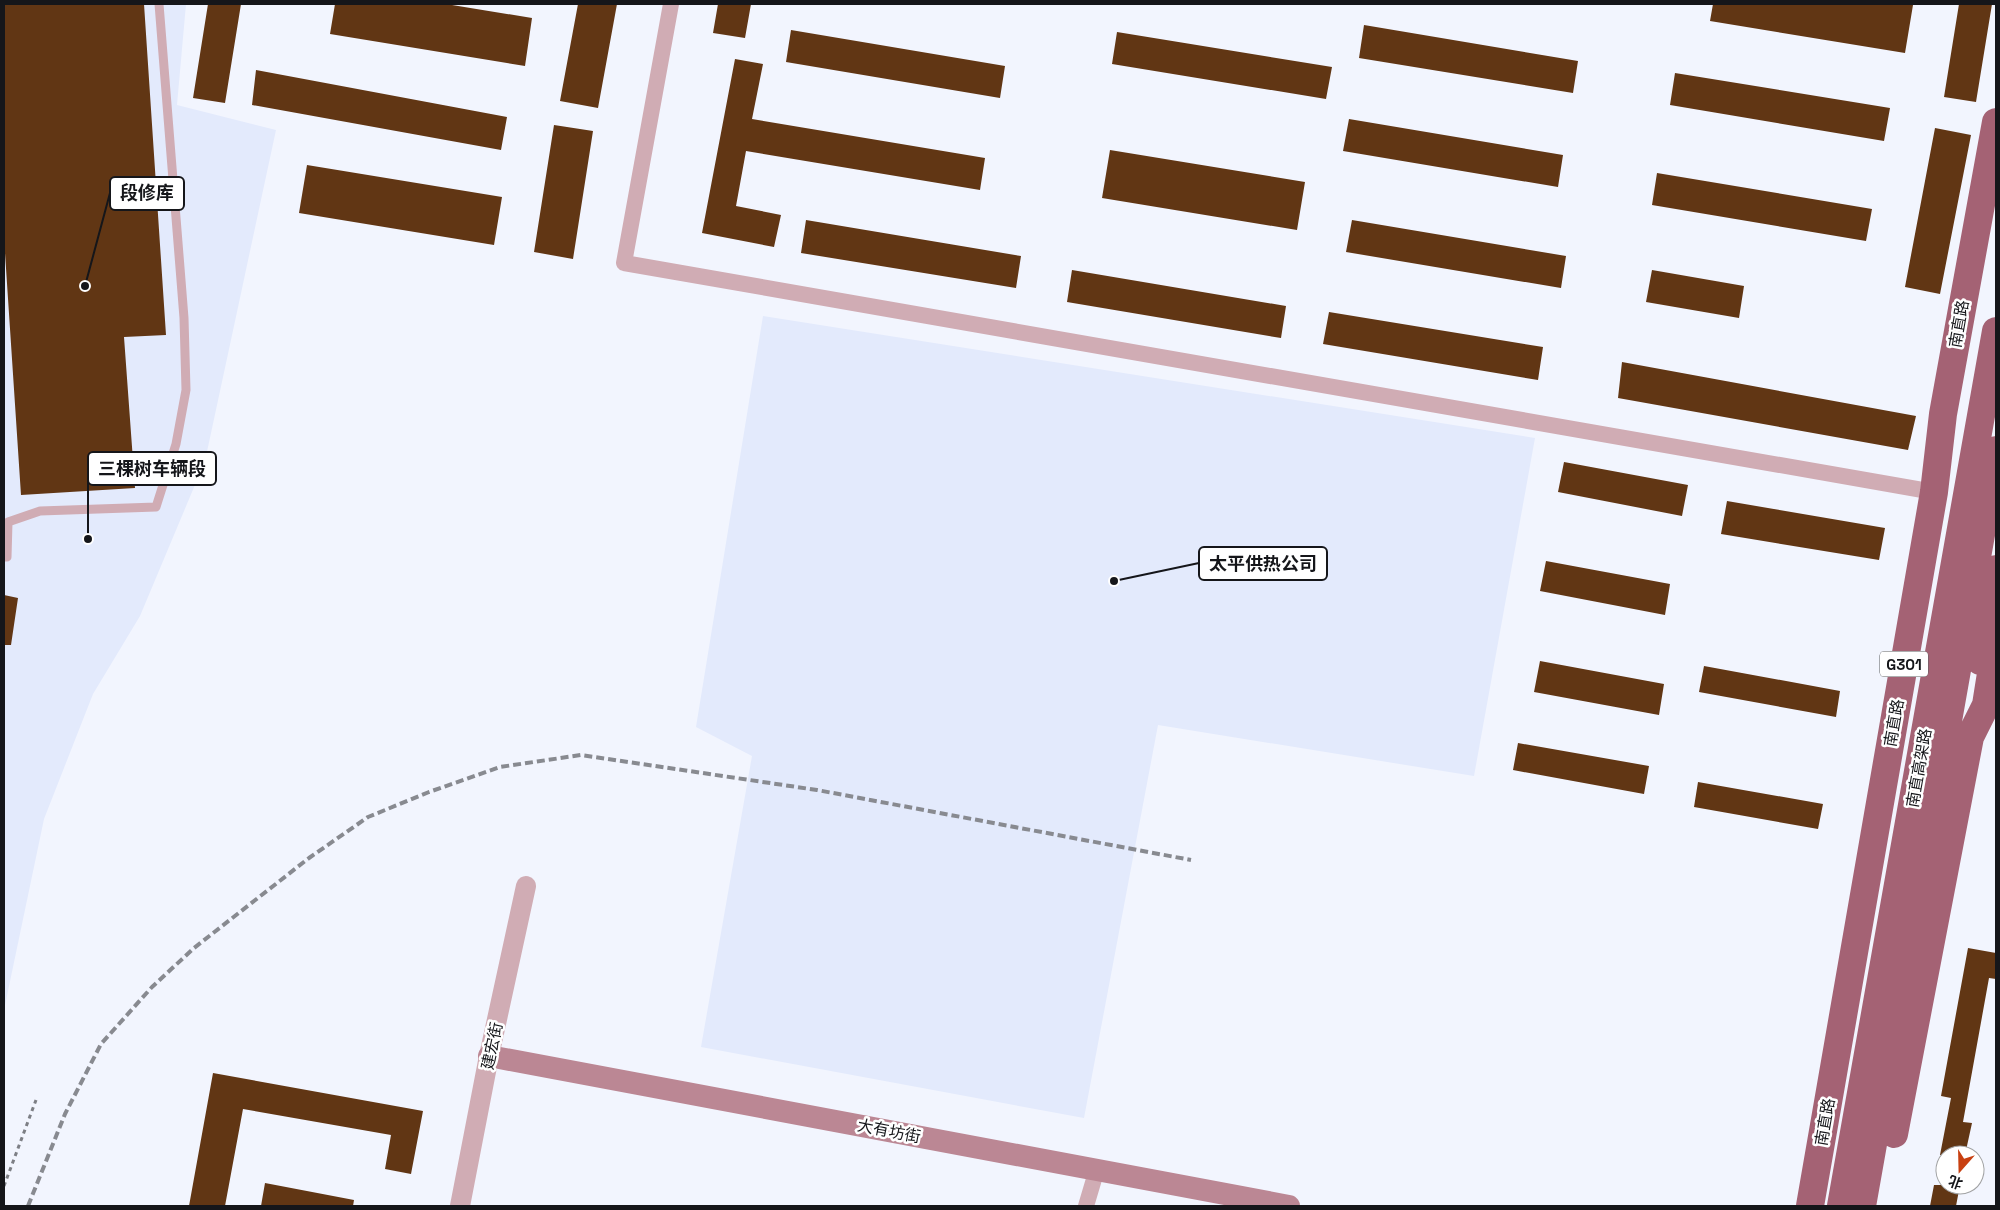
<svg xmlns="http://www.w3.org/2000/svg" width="2000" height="1210" font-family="'Space Grotesk','Noto Sans SC',sans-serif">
	<rect width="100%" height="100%" fill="#f2f5fe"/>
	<path fill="#e3eafc" d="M4 4H186L177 105 276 130 205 461 140 616 93 694 44 819 4 1010Z
		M763 316 1535 438 1474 776 1158 725 1084 1118 701 1047 752 756 696 727Z"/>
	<path fill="#613614" d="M4 4H144L166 335 124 337 135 488 21 495 4 238Z
		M208 4H241L225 103 193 98Z
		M335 4H446L532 18 525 66 330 34Z
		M578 4H617L598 108 560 101Z
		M718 4H751L745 38 713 33Z
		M1713 4H1906L1913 5 1905 53 1710 21Z
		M1959 4H1992L1976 102 1944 97Z
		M1364 25 1578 61 1573 93 1359 58Z
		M791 30 1005 66 1000 98 786 62Z
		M1117 32 1332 67 1326 99 1112 64Z
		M735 59 763 64 752 119 985 158 980 190 746 151 736 206 781 215 774 247 702 233Z
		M256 70 507 117 501 150 252 105Z
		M1675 73 1890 108 1884 141 1670 105Z
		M1349 119 1563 155 1558 187 1343 151Z
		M554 125 593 131 573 259 534 252Z
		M1935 128 1971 135 1940 294 1905 287Z
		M1110 150 1305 182 1297 230 1102 198Z
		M307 165 502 197 494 245 299 213Z
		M1657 173 1872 209 1866 241 1652 205Z
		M806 220 1021 256 1016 288 801 253Z
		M1352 220 1566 256 1561 288 1346 252Z
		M1072 270 1286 306 1281 338 1067 302Z
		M1652 270 1744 286 1739 318 1646 302Z
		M1329 312 1543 347 1538 380 1323 344Z
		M1622 362 1916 416 1908 450 1618 398Z
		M1564 462 1688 485 1682 516 1558 492Z
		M1727 501 1885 528 1879 560 1721 534Z
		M1546 561 1670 584 1665 615 1540 591Z
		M4 595 18 598 11 645H4Z
		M1540 661 1664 684 1659 715 1534 692Z
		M1704 666 1840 691 1836 717 1699 692Z
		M1518 743 1649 766 1644 794 1513 770Z
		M1698 782 1823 804 1818 829 1694 807Z
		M1968 948 1996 953V979L1989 978 1963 1122 1972 1123 1965 1155H1940L1951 1098 1941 1096Z
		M213 1073 423 1111 411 1174 385 1169 391 1135 243 1109 225 1206H189Z
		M265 1183 354 1200 353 1206H261Z
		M1934 1185H1960L1956 1206H1930Z"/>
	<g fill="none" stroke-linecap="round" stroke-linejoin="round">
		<path stroke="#7d7f85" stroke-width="3" stroke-dasharray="4 4" stroke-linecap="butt" d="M4 1186 36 1100"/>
		<path stroke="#d0acb4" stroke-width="9" d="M4 557H7L8 522 40 511 156 507 176 444 186 390 184 318 159 4"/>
		<path stroke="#d0acb4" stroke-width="16" d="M671 4 624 263 1934 492
			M1086 1206 1097 1169"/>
		<path stroke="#d0acb4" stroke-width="20" d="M460 1206 489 1056 526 886"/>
		<path stroke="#bb8794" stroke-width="22" d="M489 1056 1289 1206"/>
		<path stroke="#a46274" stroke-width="28" d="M1980 661 1996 569
			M1894 1134 1970 737 1986 705 1996 642
			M1810 1206 1934 492 1943 414 1996 122
			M1841 1206 1996 331
			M1862 1206 1996 450"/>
		<path stroke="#888a90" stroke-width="4" stroke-dasharray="8 4" stroke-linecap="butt" d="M28 1206 65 1114 101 1044 152 987 194 948 309 858 368 817 429 792 500 767 581 755 817 790 1191 860"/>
	</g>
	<g text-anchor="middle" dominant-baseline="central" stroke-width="5" stroke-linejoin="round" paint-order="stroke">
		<rect fill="#fff" stroke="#5b5c5f" stroke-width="1" x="1880" y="651.5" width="48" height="25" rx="4"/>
		<g font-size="15" font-weight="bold" fill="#15161a">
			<text x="1904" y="664">G301</text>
		</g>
		<g font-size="16" fill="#15161a" stroke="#fff">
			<text transform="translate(1959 324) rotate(-80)">南直路</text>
			<text transform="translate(1894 723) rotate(-80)">南直路</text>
			<text transform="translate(1919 768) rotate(-80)">南直高架路</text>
			<text transform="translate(492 1046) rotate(-78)">建宏街</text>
			<text transform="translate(1825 1122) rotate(-80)">南直路</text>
			<text transform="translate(889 1131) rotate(11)">大有坊街</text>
		</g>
	</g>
	<path fill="none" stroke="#15161a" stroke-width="2" d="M85 286L110 193M88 539L88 469M1114 581L1199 563"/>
	<g fill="#15161a" stroke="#fff" stroke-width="2">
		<circle cx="85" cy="286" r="5"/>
		<circle cx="88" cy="539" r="5"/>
		<circle cx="1114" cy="581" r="5"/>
	</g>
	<g fill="#fff" stroke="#15161a" stroke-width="2">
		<rect x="110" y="177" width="74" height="33" rx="5"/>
		<rect x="88" y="452" width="128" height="33" rx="5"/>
		<rect x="1199" y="547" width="128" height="33" rx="5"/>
	</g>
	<g font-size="18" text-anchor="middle" font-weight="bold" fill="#15161a">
		<text x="147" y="199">段修库</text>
		<text x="152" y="475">三棵树车辆段</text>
		<text x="1263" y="570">太平供热公司</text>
	</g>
	<rect width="2000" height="1210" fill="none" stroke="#15161a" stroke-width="10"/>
	<g transform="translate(1960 1170) rotate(200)"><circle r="24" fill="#ffffff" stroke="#a1a2a3"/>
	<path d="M0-4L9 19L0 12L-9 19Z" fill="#c84011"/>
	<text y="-8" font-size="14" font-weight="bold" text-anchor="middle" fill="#15161a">北</text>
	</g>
</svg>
